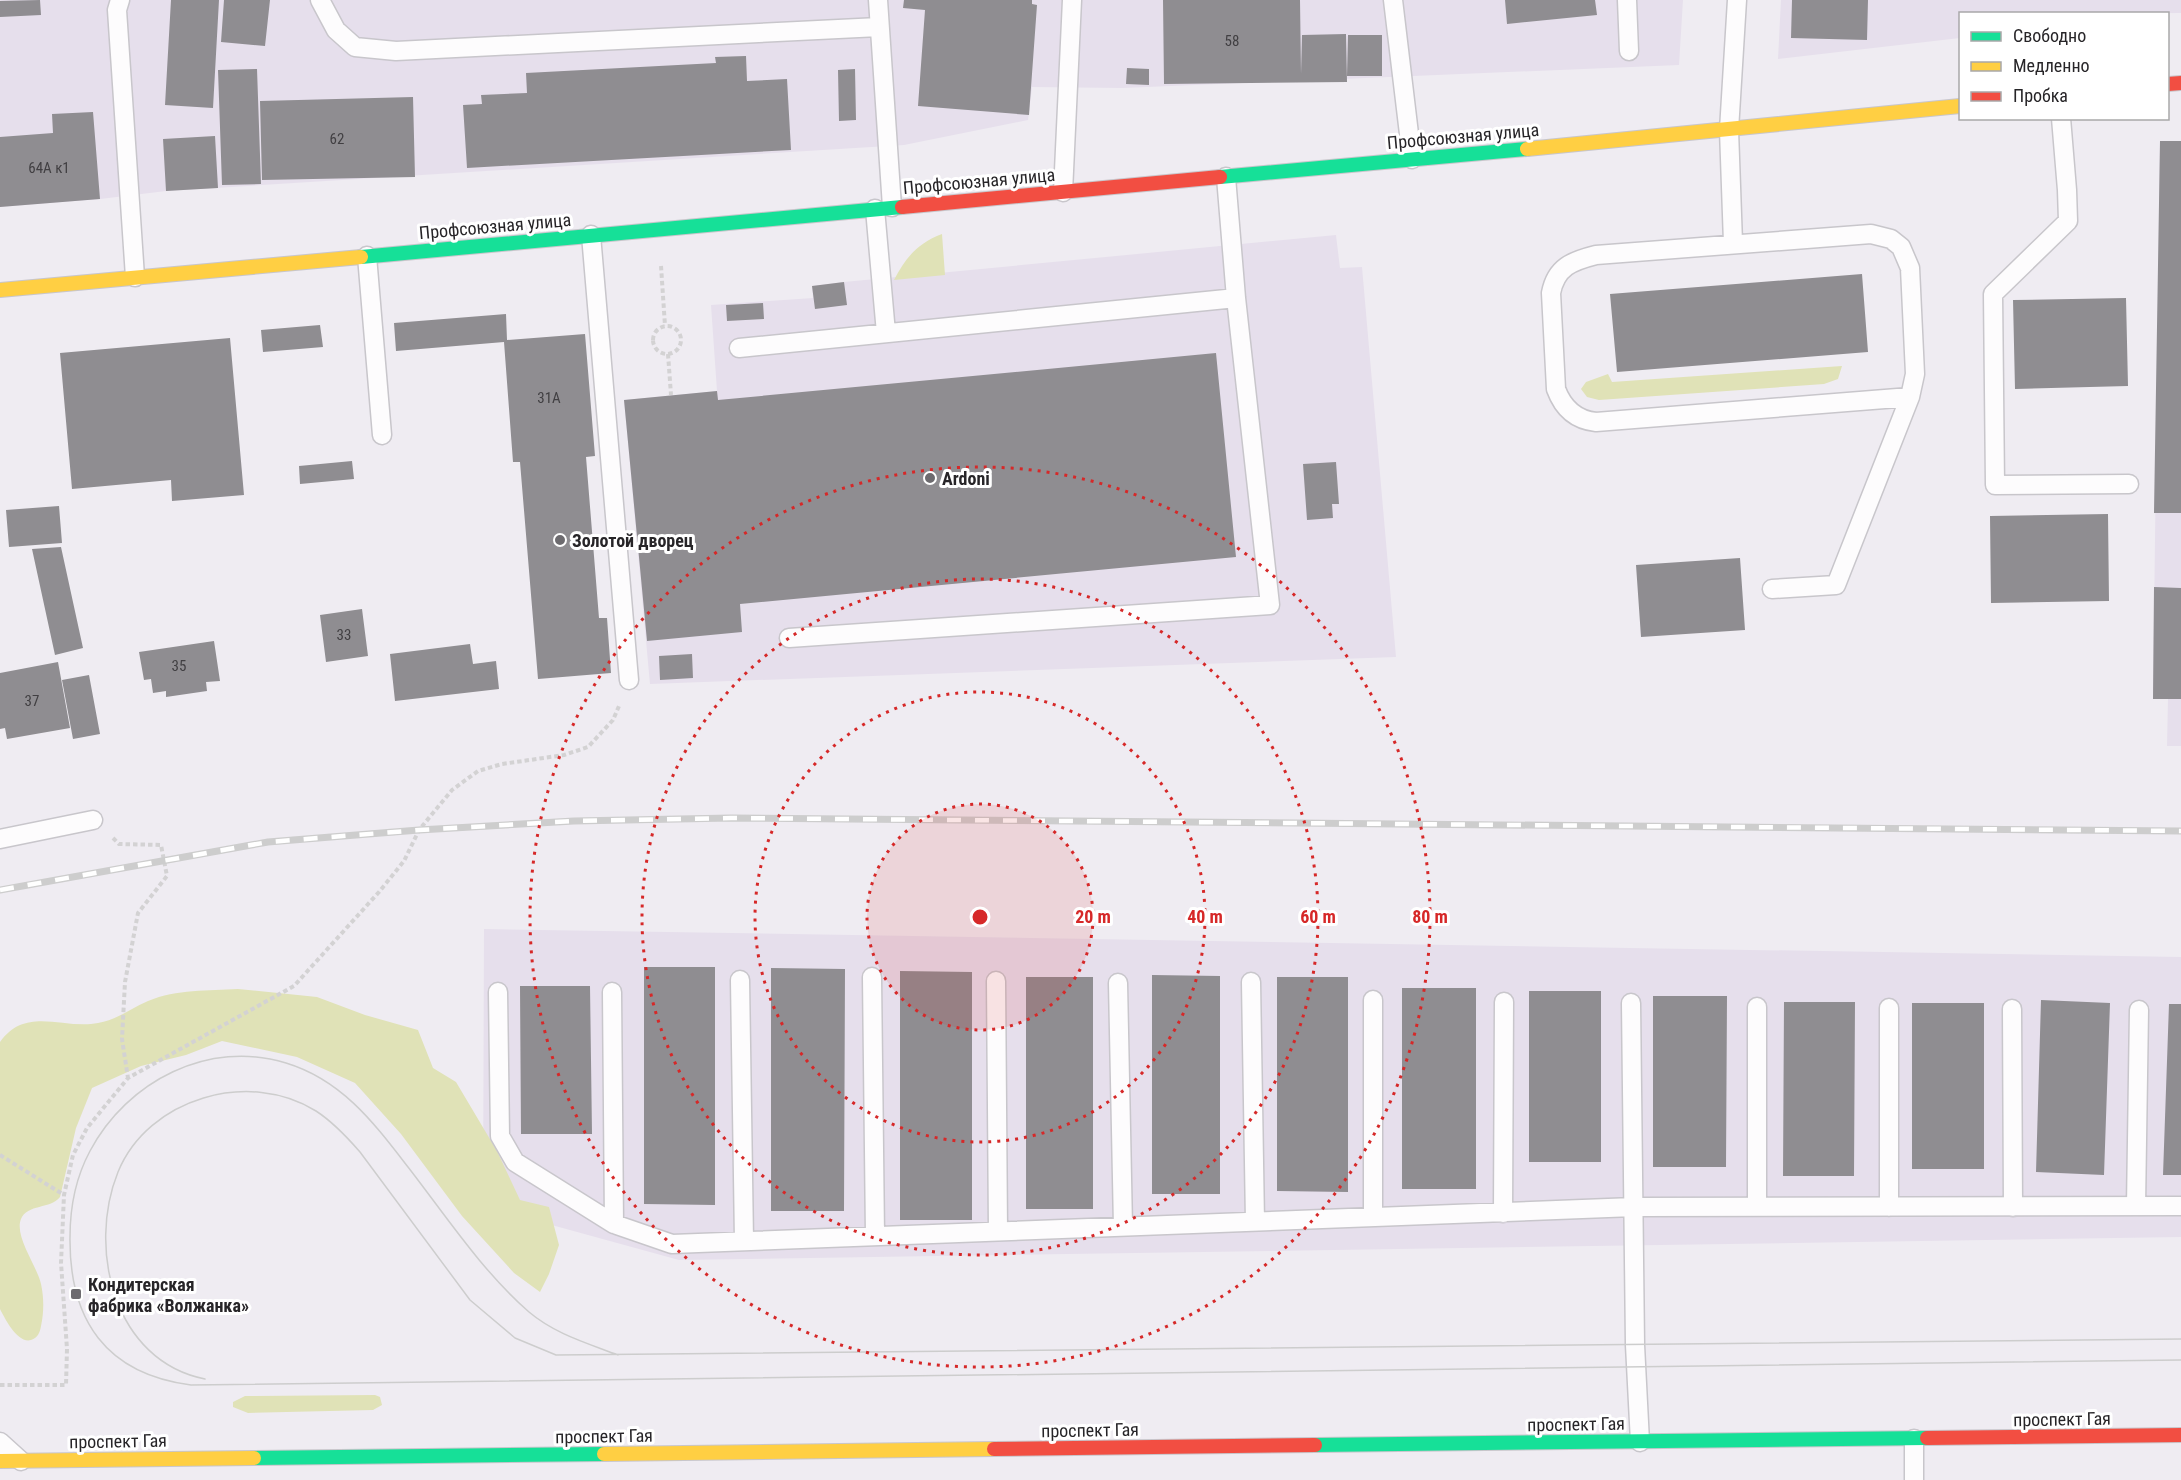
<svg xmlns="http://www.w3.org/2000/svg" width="2181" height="1480" font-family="'Roboto Condensed',sans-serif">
	<rect width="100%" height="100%" fill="#efecf2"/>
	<path fill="#e6dfec" d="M0 0H1683L1679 65 1123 88 1032 87 1028 120 904 145 166 191 100 199 0 207Z
		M1781 0H2181V13L1960 14V38L1778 59Z
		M2160 141H2181V746H2167L2168 699H2153Z
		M1336 235 1340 268 1362 267 1396 657 650 684 624 400 717 391 711 305 813 298 812 286 844 282Z
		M484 929 2181 957V1237L679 1260 483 1206Z"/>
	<path fill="#e0e2b7" d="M942 234 945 275 894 280C906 257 918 243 942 234Z
		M1842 366 1838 379 1824 384 1599 400 1587 397 1581 389 1586 382 1608 374 1612 382Z
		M238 989 317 997 365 1015 418 1030 433 1068 456 1082 497 1151 520 1200 549 1207 559 1245 549 1274 540 1292 514 1273 462 1216 401 1134 355 1083 297 1057 222 1041 186 1055 141 1066 92 1088 76 1128 60 1197C51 1209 27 1204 21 1219 14 1236 37 1266 41 1284 44 1298 44 1312 41 1326 40 1332 38 1338 31 1340 18 1344 5 1319 0 1309V1042C26 1005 64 1030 98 1023 117 1020 131 1008 148 1001 177 989 208 991 238 989Z
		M375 1395 380 1397 382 1405 373 1410 248 1413 233 1407V1402L245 1396Z"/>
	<path fill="#8f8d91" d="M40 0 41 15 0 17V1Z
		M171 0H219L213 108 165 105Z
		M224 0H270L265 46 221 42Z
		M904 0H1032V4L1037 5 1029 115 918 106 925 10 903 8Z
		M1163 0H1300L1301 74 1302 35 1346 34 1347 82 1164 84Z
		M1505 0H1595L1597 15 1507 24Z
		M1792 0H1868L1867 40 1791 38Z
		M1348 35H1382V76H1347Z
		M746 56 747 81 787 79 791 150 467 168 463 105 482 104 481 95 527 93 526 73 716 63 715 57Z
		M1127 68 1149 69V85L1126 84Z
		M257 69 261 184 222 185 218 70Z
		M855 69 856 120 839 121 838 70Z
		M413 97 415 177 262 180 260 101Z
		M93 112 100 199 0 207V137L53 133 52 114Z
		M215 136 218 188 166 191 163 139Z
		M2160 141H2181V513H2154Z
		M1862 274 1868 352 1617 372 1610 294Z
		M844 282 847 305 815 309 812 286Z
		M2126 298 2128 386 2015 389 2013 300Z
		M763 303 764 319 727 321 726 305Z
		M506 314 507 340 585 334 595 456 586 457 599 618H607L611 673 538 679 520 462H513L504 342 396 351 394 323Z
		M320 325 323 347 263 352 261 330Z
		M230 338 244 495 172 501 171 480 72 489 60 353Z
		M1216 353 1236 557 740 604 742 632 647 641 624 400 717 391 718 400Z
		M352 461 354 479 300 484 299 466Z
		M1336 462 1339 504H1332L1333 518 1307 520 1303 464Z
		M59 506 62 543 9 547 6 510Z
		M2108 514 2109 601 1991 603 1990 516Z
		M61 547 83 648 55 655 32 549Z
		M1740 558 1745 630 1641 637 1636 565Z
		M2154 587 2181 588V699H2153Z
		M362 609 368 656 326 662 320 615Z
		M214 641 220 681 206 682 207 691 166 697V691L153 693 151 679 144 680 139 652Z
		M470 644 473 664 496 661 499 689 395 701 390 654Z
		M692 654 693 678 660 680 659 656Z
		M58 662 70 728 7 739 5 728 0 729V673Z
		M89 675 100 734 73 739 62 680Z
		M644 967H715V1205L644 1204Z
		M771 968 845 969 844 1211H771Z
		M900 971 972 972V1220H900Z
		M1152 975 1220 976V1194H1152Z
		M1026 977H1093V1209H1026Z
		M1277 977H1348V1192L1277 1191Z
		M520 986H590L592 1134H521Z
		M1402 988H1476V1189H1402Z
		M1529 991H1601V1162H1529Z
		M1653 996H1727L1726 1167H1653Z
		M2041 1000 2110 1003 2104 1175 2036 1172Z
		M1784 1002H1855L1854 1176H1783Z
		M1912 1003H1984V1169H1912Z
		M2169 1004H2181V1175H2163Z"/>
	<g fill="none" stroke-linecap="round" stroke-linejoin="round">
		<defs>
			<path id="lane" d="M120 0 117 10 135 277
				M320 0 336 30 355 47 396 51 879 27
				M878 0 892 207
				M1393 0 1412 159
				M1627 0 1629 51
				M2061 118 2067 190 2068 221 1993 294 1995 485 2129 484
				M1063 192 1072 0
				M875 209 886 333
				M591 235 629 680
				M1733 243 1729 130 1737 0
				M367 256 382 435
				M739 348 1236 298
				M1772 589 1836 585 1910 397 1915 374 1910 268 1901 247 1891 239 1871 234 1596 255C1572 261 1556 267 1551 293L1556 389C1563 408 1576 420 1596 422L1910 397
				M789 638 1270 605 1236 298 1226 177
				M0 839 93 820
				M872 977 875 1236
				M740 980 744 1241
				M996 981 998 1231
				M1251 982 1255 1222
				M1118 983 1123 1227
				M498 992 500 1136 515 1162 614 1224
				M612 992 614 1224 672 1244 1634 1207 2181 1206
				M1631 1003 1635 1345 1640 1442
				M1889 1008V1207
				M2012 1009 2013 1207
				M2136 1206 2139 1010
				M1757 1207V1007
				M1503 1213 1504 1002
				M1373 1217V1000
				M1914 1439V1480
				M0 1442 21 1461"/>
			<path id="fast" d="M1220 177 1527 149
				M361 257 902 207
				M1315 1445 1927 1438
				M254 1458 604 1454"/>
			<path id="slow" d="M1527 149 1960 106
				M0 290 361 257
				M604 1454 994 1449
				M0 1461 254 1458"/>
			<path id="jam" d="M2168 84 2181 83
				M902 207 1220 177
				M1927 1438 2181 1435
				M994 1449 1315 1445"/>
		</defs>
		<use href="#lane" stroke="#c8c6cb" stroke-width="21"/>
		<use href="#fast" stroke="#c8c6cb" stroke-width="16"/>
		<use href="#slow" stroke="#c8c6cb" stroke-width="16"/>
		<use href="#jam" stroke="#c8c6cb" stroke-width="16"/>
		<path stroke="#d3d2d3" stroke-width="4" stroke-dasharray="4.5 3" stroke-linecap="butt" d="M661 266 665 326
			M653 340a14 14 0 1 1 28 0a14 14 0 1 1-28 0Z
			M668 354 671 395
			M113 838 119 844 161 845 167 876 138 913 125 982 122 1039 128 1078
			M0 1155 64 1195
			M0 1385H66L67 1349 61 1263 64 1195 73 1155 87 1128 128 1078 294 986 379 892 404 861 419 830 452 790 478 771 502 764 564 755 588 747 613 720 619 706"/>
		<use href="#lane" stroke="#fdfcfd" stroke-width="18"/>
		<use href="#fast" stroke="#16e098" stroke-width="14"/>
		<use href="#slow" stroke="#ffcf43" stroke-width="14"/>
		<use href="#jam" stroke="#f24e42" stroke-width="14"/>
		<path stroke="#cdcdcd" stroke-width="1.5" d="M618 1355C587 1343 555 1334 529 1312 482 1271 446 1216 408 1167 374 1123 342 1080 286 1063 209 1039 127 1081 90 1151 76 1177 70 1207 70 1237 69 1320 106 1374 191 1385L2181 1360
			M205 1379C114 1361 87 1249 118 1172 148 1098 250 1069 316 1111 333 1122 347 1137 360 1152L470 1300 515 1338 556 1355 2181 1339"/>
		<defs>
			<path id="rail" d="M0 890 268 842 419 830 574 821 731 818 2181 831"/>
		</defs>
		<use href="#rail" stroke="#cdcdcd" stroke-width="7"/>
		<use href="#rail" stroke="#fff" stroke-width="4.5" stroke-dasharray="14" stroke-linecap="butt"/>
	</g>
	<circle cx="980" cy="917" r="113" fill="#d62828" fill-opacity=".12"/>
	<g fill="none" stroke="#d62828" stroke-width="3" stroke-dasharray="3 6">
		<circle cx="980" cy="917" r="113"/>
		<circle cx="980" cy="917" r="225"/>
		<circle cx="980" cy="917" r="338"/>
		<circle cx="980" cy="917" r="450"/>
	</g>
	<g fill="#6d6b6f" stroke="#fff" stroke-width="2">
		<circle cx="930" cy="478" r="6"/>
		<circle cx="560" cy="540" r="6"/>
		<rect x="70" y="1288" width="12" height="12" rx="3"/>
	</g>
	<g text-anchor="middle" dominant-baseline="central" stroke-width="6" stroke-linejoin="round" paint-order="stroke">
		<g font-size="15" fill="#413f42">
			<text x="1232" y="41">58</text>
			<text x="337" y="139">62</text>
			<text x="49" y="168">64А к1</text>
			<text x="549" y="398">31А</text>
			<text x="344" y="635">33</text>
			<text x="179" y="666">35</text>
			<text x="32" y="701">37</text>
		</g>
		<g font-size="18" fill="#272528" stroke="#fff">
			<text transform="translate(1463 136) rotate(-5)">Профсоюзная улица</text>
			<text transform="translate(979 181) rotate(-5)">Профсоюзная улица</text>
			<text transform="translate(495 226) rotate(-5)">Профсоюзная улица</text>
			<text transform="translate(2062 1419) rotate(-1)">проспект Гая</text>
			<text transform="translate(1576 1424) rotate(-1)">проспект Гая</text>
			<text transform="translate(1090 1430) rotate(-1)">проспект Гая</text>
			<text transform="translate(604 1436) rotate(-1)">проспект Гая</text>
			<text transform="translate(118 1441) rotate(-1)">проспект Гая</text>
		</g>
		<g font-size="18" font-weight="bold" fill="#272528" stroke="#fff" text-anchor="start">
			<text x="942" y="478">Ardoni</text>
			<text x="572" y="540">Золотой дворец</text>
			<text x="88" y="1284">Кондитерская<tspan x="88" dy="21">фабрика «Волжанка»</tspan></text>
		</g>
	</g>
	<circle cx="980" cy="917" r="9" fill="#d62828" stroke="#fff" stroke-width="3"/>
	<g font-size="18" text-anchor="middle" font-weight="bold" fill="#d62828" stroke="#fff" stroke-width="6" stroke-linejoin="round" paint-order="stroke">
		<text x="1093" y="923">20 m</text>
		<text x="1205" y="923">40 m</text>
		<text x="1318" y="923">60 m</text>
		<text x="1430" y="923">80 m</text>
	</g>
	<rect x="1959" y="12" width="210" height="108" fill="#ffffff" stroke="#a9a8a9" stroke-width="1.5"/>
	<rect x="1971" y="32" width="30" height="9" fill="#16e098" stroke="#a9a8a9" stroke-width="1.5"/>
	<text x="2013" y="42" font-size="18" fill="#272528">Свободно</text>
	<rect x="1971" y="62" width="30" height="9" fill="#ffcf43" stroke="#a9a8a9" stroke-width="1.5"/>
	<text x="2013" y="72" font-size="18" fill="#272528">Медленно</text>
	<rect x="1971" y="92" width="30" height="9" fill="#f24e42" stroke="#a9a8a9" stroke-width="1.5"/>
	<text x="2013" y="102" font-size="18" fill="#272528">Пробка</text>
</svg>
